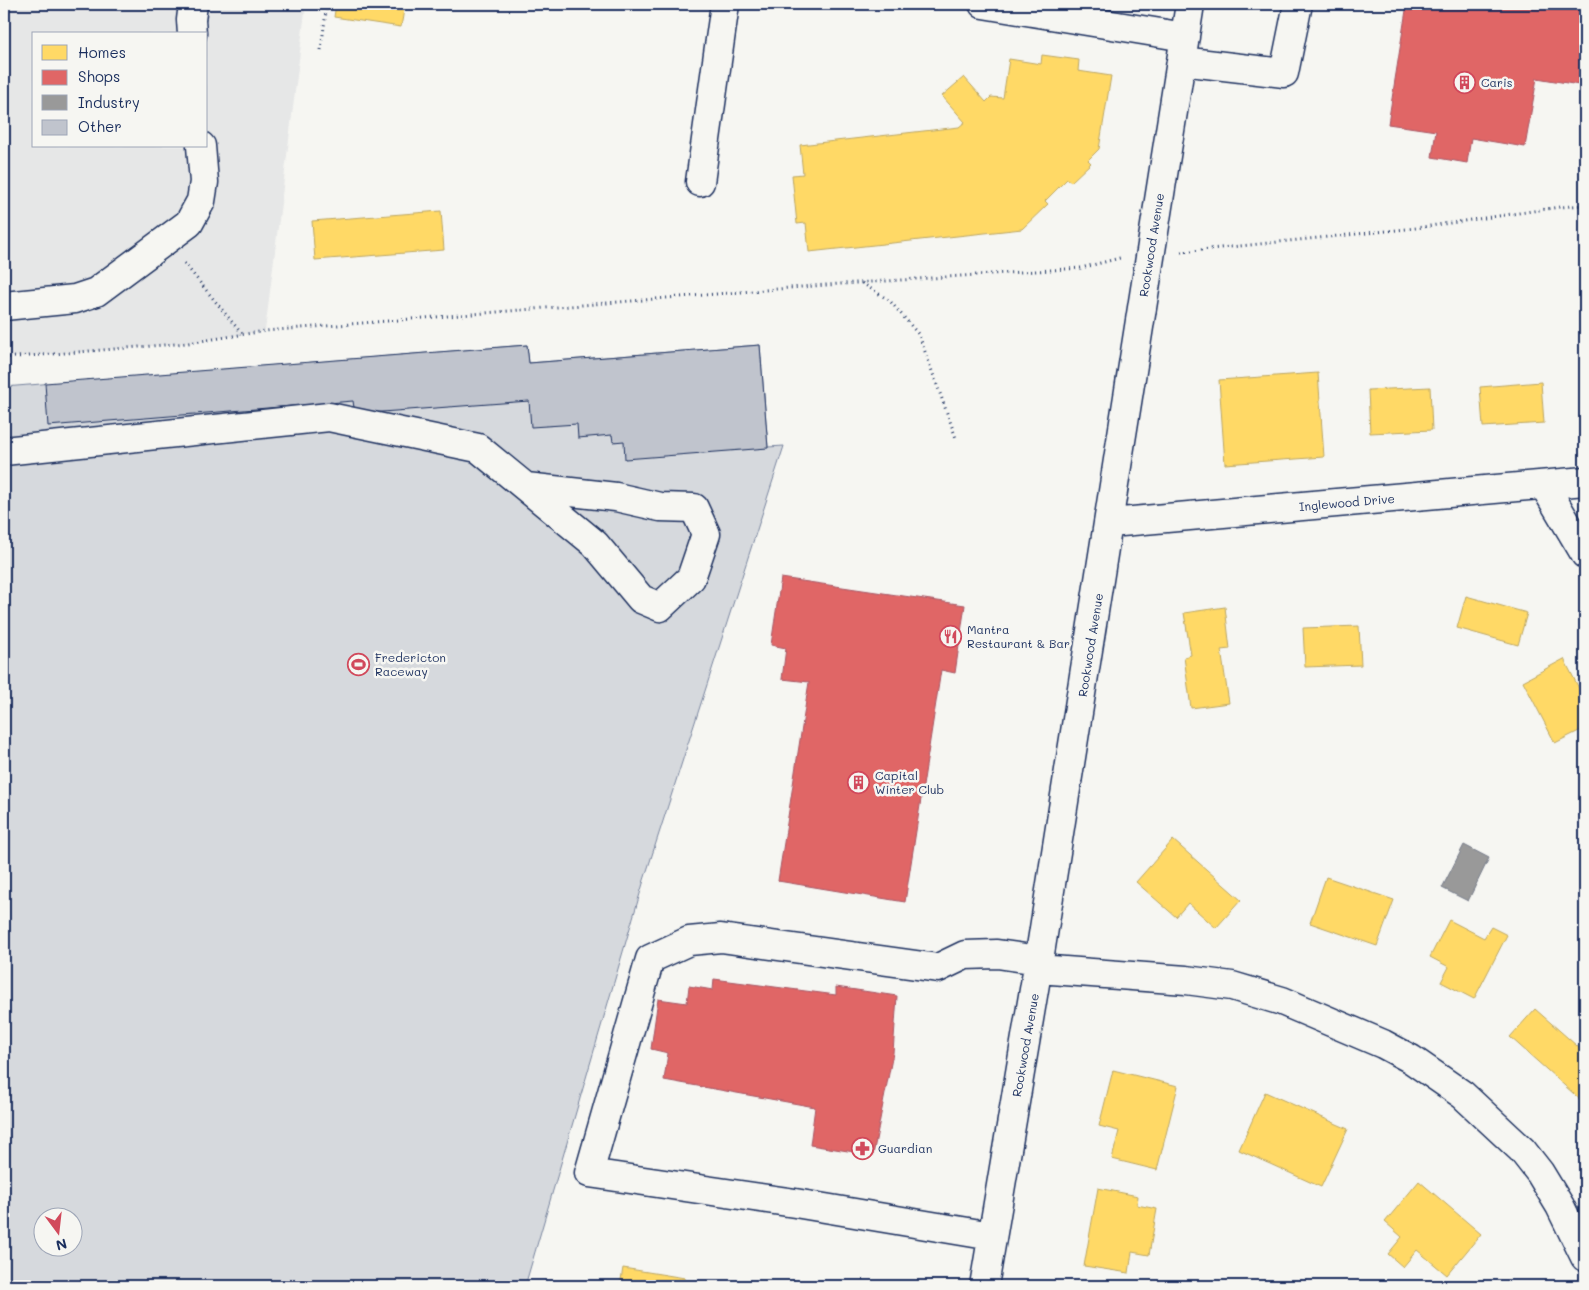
<svg xmlns="http://www.w3.org/2000/svg" width="1589" height="1290" font-family="Mali,sans-serif">
	<rect width="100%" height="100%" fill="#f6f6f2"/>
	<filter id="ink" filterUnits="userSpaceOnUse"><feTurbulence type="fractalNoise" baseFrequency=".02" numOctaves="2"/><feDisplacementMap in="SourceGraphic" scale="10" xChannelSelector="R" yChannelSelector="G"/><feConvolveMatrix kernelMatrix="1 2 1 2 8 2 1 2 1" color-interpolation-filters="sRGB"/></filter>
	<g filter="url(#ink)">
		<path fill="#e6e7e7" fill-rule="evenodd" d="M4 4H306L265 331 188 343 4 358ZM34 34H206V146H34Z"/>
		<path fill="#d6d9dd" stroke="#78849e" fill-rule="evenodd" d="M527 345 529 363 760 345 768 447 784 446 644 880 525 1286H4V387ZM42 1218H72V1248H42Z"/>
		<path fill="#ffd966" stroke="#bba664" d="M336 4H405L401 27 334 17Z
			M1042 55 1079 60 1078 71 1111 76 1099 149 1088 160 1091 163 1071 182 1067 179 1045 201 1048 204 1022 229 809 252 806 223 797 224 792 175 803 174 800 145 959 127 965 122 942 96 964 77 986 102 991 97 1003 98 1009 59 1041 64Z
			M441 211 444 250 315 260 312 221Z
			M1318 373 1324 457 1225 464 1219 380Z
			M1541 382 1544 423 1483 427 1480 387Z
			M1430 387 1432 430 1370 433 1368 390Z
			M1466 596 1527 613 1518 645 1457 628Z
			M1225 607 1230 649 1221 650 1229 703 1191 708 1184 657 1191 655 1184 613Z
			M1359 626 1361 665 1305 667 1303 628Z
			M1564 659 1585 700V728L1555 743 1523 681Z
			M1173 840 1241 900 1216 928 1188 903 1176 917 1136 882Z
			M1326 877 1394 900 1377 946 1310 923Z
			M1449 920 1484 938 1491 927 1507 935 1474 999 1441 982 1449 967 1430 957Z
			M1535 1009 1585 1053V1100L1583 1102 1510 1037Z
			M1113 1070 1178 1086 1157 1170 1112 1159 1119 1131 1099 1126Z
			M1265 1092 1348 1129 1321 1187 1239 1150Z
			M1419 1181 1481 1234 1447 1275 1417 1250 1403 1267 1388 1254 1402 1237 1385 1222Z
			M1098 1188 1138 1196 1137 1205 1157 1209 1149 1255 1132 1252 1129 1273 1084 1266Z
			M623 1268 685 1278 684 1286H620Z"/>
		<path fill="#e06666" stroke="#a55664" d="M1407 4H1585V86L1537 78 1525 147 1471 138 1467 163 1432 157 1436 131 1388 124Z
			M781 578 965 605 955 673 941 670 905 902 778 881 809 682 782 679 786 648 771 645Z
			M714 979 836 995V987L897 996 893 1053 873 1155 810 1145 815 1107 664 1080 668 1053 651 1049 658 999 687 1003 689 986 713 990Z"/>
		<path fill="#999" stroke="#737987" d="M1464 845 1489 858 1468 901 1442 888Z"/>
		<path fill="#c0c4cd" stroke="#1b2f5e" d="M527 345 529 363 760 345 768 448 625 459 624 441 613 442 612 435 578 438 577 424 531 427 529 401 355 414 353 401 48 426 45 383Z"/>
		<g fill="none" stroke-linecap="round" stroke-linejoin="round">
			<defs>
				<path id="minor" d="M983 4 1185 37
					M192 34 191 20 193 4
					M1181 61 1284 73 1298 4
					M700 182 725 4
					M4 306 75 299 96 292 189 223 201 201 204 182 201 146
					M4 451 329 417 478 448 595 544 641 599 660 607 691 578 706 534 694 508 660 507 616 497 526 487
					M1544 485 1585 554
					M1110 523 1585 481
					M1038 969 1186 980 1232 986 1282 1001 1383 1044 1411 1059 1463 1095 1522 1150 1540 1173 1560 1206 1585 1257
					M992 1236 795 1203 589 1173 650 959 689 941 721 938 938 968 965 955 997 954 1039 960
					M984 1286 1039 960 1190 4"/>
			</defs>
			<use href="#minor" stroke="#1b2f5e" stroke-width="31"/>
			<path stroke="#1b2f5e" stroke-width="3" stroke-dasharray="1 4" stroke-linecap="butt" d="M321 50 327 4
				M1181 252 1416 228 1560 207 1585 205
				M184 263 242 334
				M862 283 890 301 919 335 956 438
				M4 358 188 343 265 331 826 285 1081 268 1120 258"/>
			<use href="#minor" stroke="#f6f6f2" stroke-width="28"/>
		</g>
	</g>
	<defs>
		<symbol id="building-ring" viewBox="-11 -11 22 22"><circle r="9.5" fill="#f6f6f2" stroke="#d1495b" stroke-width="1.5"/><path d="M-4-6H4V6H1V3H-1V6H-4ZM-2.5-4.3h1.7v1.8h-1.7ZM.8-4.3h1.7v1.8H.8ZM-2.5-1h1.7V.8h-1.7ZM.8-1h1.7V.8H.8Z" fill="#d1495b"/></symbol>
		<symbol id="restaurant-ring" viewBox="-11 -11 22 22"><circle r="9.5" fill="#f6f6f2" stroke="#d1495b" stroke-width="1.5"/><path d="M-5-6h1v4h1v-4h1v4h1v-4h1v5L-1.5 .5V6h-2V.5L-5-1ZM5-6V6H3V1.5H1.5Q1.5-4 5-6Z" fill="#d1495b"/></symbol>
		<symbol id="stadium-ring" viewBox="-11 -11 22 22"><circle r="9.5" fill="#f6f6f2" stroke="#d1495b" stroke-width="1.5"/><path d="M0-5a6.5 5 0 1 0 0 10a6.5 5 0 1 0 0-10ZM-3.5-1.8h7v3.6h-7Z" fill="#d1495b"/></symbol>
		<symbol id="pharmacy-ring" viewBox="-11 -11 22 22"><circle r="9.5" fill="#f6f6f2" stroke="#d1495b" stroke-width="1.5"/><path d="M-2-6h4v4h4v4h-4v4h-4v-4h-4v-4h4Z" fill="#d1495b"/></symbol>
	</defs>
	<g fill-rule="evenodd">
		<use href="#building-ring" x="1452" y="70" width="25" height="25"/>
		<use href="#restaurant-ring" x="938" y="624" width="25" height="25"/>
		<use href="#stadium-ring" x="346" y="652" width="25" height="25"/>
		<use href="#building-ring" x="846" y="770" width="25" height="25"/>
		<use href="#pharmacy-ring" x="850" y="1136" width="25" height="25"/>
	</g>
	<g text-anchor="middle" dominant-baseline="central" stroke-width="5" stroke-linejoin="round" paint-order="stroke">
		<g font-size="12" fill="#1b2f5e" stroke="#f6f6f2" text-anchor="start">
			<text x="1481" y="82">Caris</text>
			<text x="967" y="629">Mantra<tspan x="967" dy="14">Restaurant &amp; Bar</tspan></text>
			<text x="375" y="657">Fredericton<tspan x="375" dy="14">Raceway</tspan></text>
			<text x="875" y="775">Capital<tspan x="875" dy="14">Winter Club</tspan></text>
			<text x="878" y="1148">Guardian</text>
		</g>
		<g font-size="12" fill="#1b2f5e" stroke="#f6f6f2">
			<text transform="translate(1151 245) rotate(-81)">Rookwood Avenue</text>
			<text transform="translate(1347 502) rotate(-5)">Inglewood Drive</text>
			<text transform="translate(1090 645) rotate(-81)">Rookwood Avenue</text>
			<text transform="translate(1025 1045) rotate(-80)">Rookwood Avenue</text>
		</g>
	</g>
	<rect width="1589" height="1290" fill="none" stroke="#f6f6f2" stroke-width="20"/>
	<rect x="10" y="10" width="1569" height="1270" fill="none" stroke="#1b2f5e" stroke-width="2" filter="url(#ink)"/>
	<rect x="32" y="32" width="175" height="115" fill="#f6f6f2" stroke="#9ea6b7"/>
	<rect x="42" y="45" width="25" height="15" fill="#ffd966" stroke="#9ea6b7"/>
	<text x="78" y="58" font-size="15" fill="#1b2f5e">Homes</text>
	<rect x="42" y="70" width="25" height="15" fill="#e06666" stroke="#9ea6b7"/>
	<text x="78" y="82" font-size="15" fill="#1b2f5e">Shops</text>
	<rect x="42" y="95" width="25" height="15" fill="#999999" stroke="#9ea6b7"/>
	<text x="78" y="108" font-size="15" fill="#1b2f5e">Industry</text>
	<rect x="42" y="120" width="25" height="15" fill="#c0c4cd" stroke="#9ea6b7"/>
	<text x="78" y="132" font-size="15" fill="#1b2f5e">Other</text>
	<g transform="translate(58 1232) rotate(165)"><circle r="24" fill="#f6f6f2" stroke="#9ea6b7"/>
	<path d="M0-4L9 19L0 12L-9 19Z" fill="#d1495b"/>
	<text y="-8" font-size="14" font-weight="bold" text-anchor="middle" fill="#1b2f5e">N</text>
	</g>
</svg>
